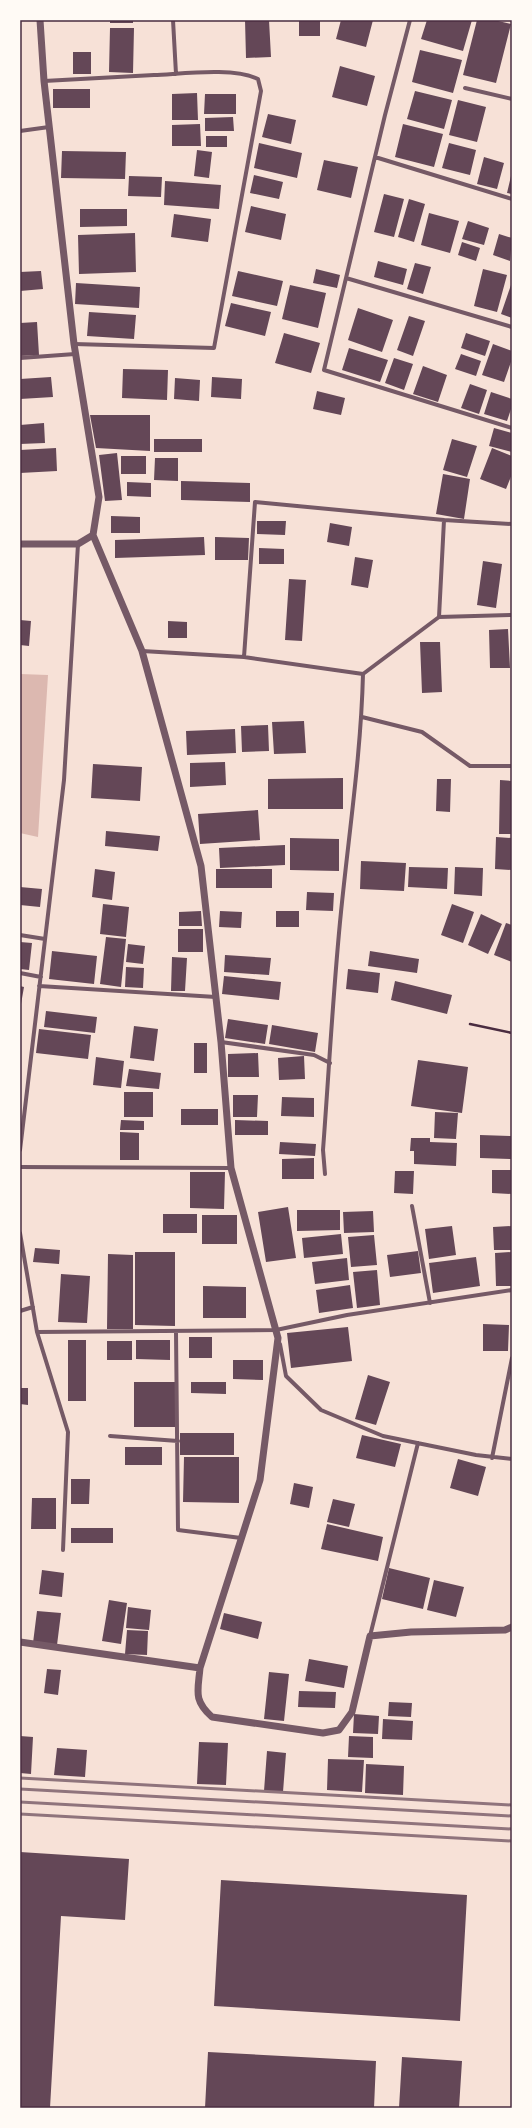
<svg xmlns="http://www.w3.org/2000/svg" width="532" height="2128" font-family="'Times New Roman',serif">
	<rect width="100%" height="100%" fill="#f7e1d7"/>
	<path fill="#dcb8b0" d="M20 674 48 675 38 837 20 833Z"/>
	<path fill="#644757" d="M110 20H133V23H110Z
		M245 20H269L271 57 246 58Z
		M299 20H320V36H299Z
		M341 20H373L366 47 336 39Z
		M427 20H472L463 51 421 39Z
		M477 20H494L511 24 496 83 463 75Z
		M110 28H134L133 73 109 72Z
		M420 50 462 60 453 93 412 82Z
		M73 52H91V74H73Z
		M340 66 375 76 367 106 332 97Z
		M53 89H90V108H53Z
		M415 91 452 100 444 129 407 119Z
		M197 93 198 120H172V94Z
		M205 94H236V114H204Z
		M458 100 486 107 477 142 449 135Z
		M268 114 296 120 291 144 262 137Z
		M233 117 234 131H205V118Z
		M200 124 201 146H172V125Z
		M403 124 443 134 434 167 395 157Z
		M206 136H227V147H206Z
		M259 143 302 153 297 178 254 168Z
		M449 143 476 150 470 175 442 168Z
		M197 150 212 152 209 178 194 176Z
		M62 151 126 152 125 179 61 178Z
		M484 157 504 163 497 189 477 184Z
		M324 160 358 167 351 198 317 190Z
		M254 175 283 182 279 199 250 193Z
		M129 176 162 177 161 197 128 196Z
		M511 176H512V194L507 193Z
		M165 181 221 185 219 209 164 205Z
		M384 194 404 199 394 237 374 232Z
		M409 199 425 204 414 242 398 237Z
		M251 206 286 214 281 240 245 232Z
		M80 209H127V226L80 227Z
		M429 213 459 221 450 253 421 245Z
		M174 214 211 219 208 242 171 237Z
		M468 221 489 228 484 245 462 239Z
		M135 233 136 272 79 274 78 235Z
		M499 234 512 238 510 261 493 255Z
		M462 242 480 248 476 261 458 255Z
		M378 261 407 269 403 285 374 277Z
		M415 263 431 267 423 294 407 289Z
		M316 269 340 275 337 288 313 283Z
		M483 269 507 275 497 312 474 306Z
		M41 271 43 289 20 291V272Z
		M238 271 283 281 277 306 232 296Z
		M512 282V318L501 314Z
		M76 283 140 287 139 308 75 304Z
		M290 285 326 293 318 328 282 319Z
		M231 303 271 312 265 336 225 326Z
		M358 308 393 320 382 352 348 340Z
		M89 312 136 315 134 339 87 336Z
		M409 316 425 321 413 356 397 350Z
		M37 322 39 355 20 356V323Z
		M284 333 320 343 311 373 275 363Z
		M466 333 490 341 485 356 461 348Z
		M493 344 512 351V359L504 382 482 375Z
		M349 348 388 360 380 382 342 370Z
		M461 354 481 361 476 376 455 369Z
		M394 358 413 364 404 390 385 383Z
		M423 366 447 375 438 402 413 394Z
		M123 369 168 370 167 400 122 398Z
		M51 377 53 397 20 399V379Z
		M212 377 242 379 241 399 211 397Z
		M175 378 200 380 199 401 174 399Z
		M470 384 487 390 479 414 461 408Z
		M317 391 345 398 341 415 313 409Z
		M491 392 512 399V406L507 421 484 414Z
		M90 415H150V451L96 448Z
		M44 423 45 443 20 444V425Z
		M494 428 512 433V452L489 446Z
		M154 439H202V452H154Z
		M452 439 477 446 467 477 443 470Z
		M56 448 57 471 20 473V450Z
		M492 448 512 456V474L506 489 480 479Z
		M117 453 122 500 105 501 99 455Z
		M121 456H146V474H121Z
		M155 458H178V481L154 480Z
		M443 474 470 479 464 519 436 514Z
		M181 481 250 483V502L181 500Z
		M127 482 151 483V497L127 496Z
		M111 516 140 517V533H111Z
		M257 521H286L285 535 257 534Z
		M330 523 352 527 349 546 327 542Z
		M204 537 205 555 115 558V540Z
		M215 537 249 538 248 560H215Z
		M259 548 284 549V564H259Z
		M355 557 373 560 368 588 351 585Z
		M483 561 502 564 496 608 477 605Z
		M289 579 306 580 302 641 285 640Z
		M20 620 31 621 29 646 20 645Z
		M168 621 187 622V638H168Z
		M508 629 510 668H490L489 630Z
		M420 642H440L442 692 422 693Z
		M304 721 306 753 274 754 272 722Z
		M268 725 269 751 242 752 241 726Z
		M235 729 236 753 187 755 186 731Z
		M225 762 226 785 190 787V763Z
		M93 764 142 767 140 801 91 798Z
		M343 778V809H268V779Z
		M437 779H451L450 812 436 811Z
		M500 780 512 781V834H499Z
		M258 810 260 840 200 844 198 814Z
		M106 831 160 836 158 851 105 846Z
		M496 837 512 838V870L495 869Z
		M290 838 339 839V871L290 870Z
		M285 845V865L220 868 219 848Z
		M361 861 406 863 404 891 360 889Z
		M409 867 448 868 447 889 408 887Z
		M455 867 483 868 482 896 454 894Z
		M95 869 115 872 112 900 92 897Z
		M216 869H272V888H216Z
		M20 887 42 889 40 907 20 905Z
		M307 892 334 893 333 911 306 910Z
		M103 904 129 907 126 937 100 934Z
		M452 904 474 912 463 943 441 935Z
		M201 911 202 926H179V912Z
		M220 911 242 912 241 928 219 927Z
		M276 911H299V927H276Z
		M481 914 502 924 488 954 468 945Z
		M506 923 512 925V962L494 955Z
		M178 929H203V952H178Z
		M106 937 126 939 121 987 100 984Z
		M20 942 32 943 29 970 20 969Z
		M128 944 145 946 143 964 126 962Z
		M52 951 97 956 94 984 49 979Z
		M370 951 419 959 417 973 368 966Z
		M225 955 271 958 269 975 224 972Z
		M172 957 187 958 185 991H171Z
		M126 967 144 968 143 988 125 987Z
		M348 969 380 973 378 993 346 989Z
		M224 976 281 982 279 1000 222 994Z
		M395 981 452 995 447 1014 391 1000Z
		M20 986 24 987 21 1004H20Z
		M46 1011 97 1017 95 1033 44 1027Z
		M228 1019 268 1025 265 1044 225 1038Z
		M272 1025 318 1033 315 1052 269 1044Z
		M134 1026 158 1029 154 1061 130 1058Z
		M39 1029 91 1035 88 1059 36 1053Z
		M194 1043H207V1073H194Z
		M258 1053 259 1077H228V1054Z
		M304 1056 305 1079 279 1080 278 1058Z
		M96 1057 124 1061 121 1088 93 1085Z
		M418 1060 468 1067 462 1113 411 1106Z
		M129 1069 161 1073 159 1089 126 1086Z
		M124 1092H153V1117H124Z
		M233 1095H258L257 1117H233Z
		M282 1097 314 1098V1117L281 1116Z
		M181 1109H218V1125H181Z
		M435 1112 458 1113 456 1139 434 1138Z
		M121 1120 144 1121V1130H120Z
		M235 1120 268 1121V1135H235Z
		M120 1132 139 1133V1160H120Z
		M480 1135 512 1136 511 1159 480 1158Z
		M411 1138H430V1142L457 1143 456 1166 414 1164V1151H410Z
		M280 1142 316 1144 315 1156 279 1154Z
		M314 1158V1179H282V1159Z
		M492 1170H512V1194L492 1193Z
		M395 1171H414L413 1194 394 1193Z
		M190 1172H225L224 1209 190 1208Z
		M288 1207 296 1258 266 1262 258 1212Z
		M297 1210H340V1230L297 1231Z
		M373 1211 374 1232 344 1233 343 1212Z
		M163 1214H197V1233H163Z
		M202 1215H237V1244H202Z
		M452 1226 456 1255 429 1259 425 1229Z
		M512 1226V1250H494L493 1227Z
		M341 1234 343 1254 304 1258 302 1238Z
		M374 1235 377 1265 351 1267 348 1237Z
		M35 1248 60 1250 59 1264 33 1262Z
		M418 1251 421 1273 390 1277 387 1255Z
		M135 1252H175V1326L135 1325Z
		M512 1252V1286H496L495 1253Z
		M108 1254 133 1255V1329H107Z
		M476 1257 480 1286 433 1293 429 1263Z
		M347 1258 349 1280 315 1284 312 1262Z
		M377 1270 380 1305 357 1308 353 1272Z
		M61 1274 90 1276 87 1323 58 1322Z
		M350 1285 353 1308 319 1313 316 1290Z
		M203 1286 246 1287V1318H203Z
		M483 1324 509 1325 508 1351H483Z
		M348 1327 352 1361 291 1368 287 1333Z
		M189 1337H212V1358H189Z
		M68 1340H86V1401H68Z
		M136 1340H170V1360L136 1359Z
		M107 1341H132V1360H107Z
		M233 1360H263V1380L233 1379Z
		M368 1375 390 1382 376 1425 355 1419Z
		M134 1382H175V1427H134Z
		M191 1382H226V1394L191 1393Z
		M20 1388H28V1405L20 1404Z
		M180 1433H234V1455H180Z
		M362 1435 401 1444 395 1467 356 1458Z
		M125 1447H162V1465H125Z
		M184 1457H239V1503L183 1502Z
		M458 1459 486 1467 478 1496 450 1488Z
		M71 1479H90L89 1504H71Z
		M294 1483 313 1487 309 1508 290 1504Z
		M32 1498H56V1529H31Z
		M333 1499 355 1504 349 1527 327 1522Z
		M327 1524 383 1537 378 1561 321 1549Z
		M71 1528H113V1543H71Z
		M389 1568 430 1578 423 1609 382 1599Z
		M42 1570 64 1573 62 1597 39 1594Z
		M434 1580 464 1587 456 1617 427 1610Z
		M109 1600 127 1603 121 1644 102 1641Z
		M128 1607 151 1610 149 1630 126 1628Z
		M37 1611 61 1613 57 1645 33 1643Z
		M224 1613 262 1622 258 1639 220 1629Z
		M127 1630 148 1631 147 1655 125 1654Z
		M309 1659 348 1666 344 1688 305 1681Z
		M47 1669 61 1670 58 1695 44 1693Z
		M269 1672 289 1674 284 1721 264 1719Z
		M299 1691 336 1692 335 1708 298 1707Z
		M389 1702 412 1703 411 1717 388 1716Z
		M354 1714 379 1716 378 1734 353 1733Z
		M383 1719 413 1721 412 1740 382 1739Z
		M20 1736 33 1737 31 1774 20 1773Z
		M349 1736 373 1737V1758L348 1757Z
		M199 1742 228 1743 226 1785 197 1784Z
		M57 1748 87 1750 85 1777 54 1775Z
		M267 1751 286 1753 283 1792 264 1791Z
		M328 1759 364 1760 362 1792 327 1790Z
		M366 1764 404 1766 403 1795 365 1793Z
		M20 1852 129 1859 125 1920 61 1916 50 2108H20Z
		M221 1880 467 1895 460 2021 214 2006Z
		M208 2052 376 2061 374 2108H205Z
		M402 2057 462 2061 459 2108H399Z"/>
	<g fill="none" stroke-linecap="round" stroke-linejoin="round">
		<path stroke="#4a2c40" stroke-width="2.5" d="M470 1024 512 1033"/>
		<path stroke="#755966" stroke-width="4" d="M173 20 176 74
			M410 20 385 115 324 370 512 428
			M44 81C81 79 117 77 154 75 181 74 234 67 258 79L261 91 214 348 74 344
			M465 88 512 99
			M20 131 49 127
			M375 157 512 199
			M346 278 512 327
			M20 358 75 354
			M444 520 512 524
			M142 651 244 657 363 674 439 617 512 615
			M244 657 255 502 444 520 439 617
			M362 717 422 732 470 766H512
			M20 935 45 939
			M20 973 41 977
			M39 986 216 997
			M221 1042 314 1055 330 1063
			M20 1150 64 780 78 544
			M20 1167 231 1168
			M325 1174 323 1150C329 1071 333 991 341 912 349 832 361 754 363 674
			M412 1206 430 1303
			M20 1233 37 1332 276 1330 347 1315 512 1290
			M20 1311 33 1307
			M37 1332 68 1432 63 1550
			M176 1332 178 1530 241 1538
			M280 1344 286 1376 321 1410 383 1436 476 1455 512 1459
			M110 1436 178 1441
			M492 1458 512 1358
			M370 1636 418 1443"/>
		<path stroke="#755966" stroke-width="7" d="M40 20 44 81 74 344 99 497 93 535 142 651 201 866 221 1042 231 1168 278 1338 260 1480 200 1668
			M20 544H78L93 535
			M20 1642 200 1668C198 1691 193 1700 212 1717L323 1733 339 1730 352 1712 370 1636 411 1632 505 1630 512 1627"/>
		<path stroke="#8f747c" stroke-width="3" d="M20 1778 512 1805
			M20 1789 512 1816
			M20 1802 512 1829
			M20 1814 512 1841"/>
	</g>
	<rect width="532" height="2128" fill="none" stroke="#fffaf5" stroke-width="42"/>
	<rect x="21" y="21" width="490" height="2086" fill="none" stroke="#4a2c40" stroke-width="1.5"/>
</svg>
